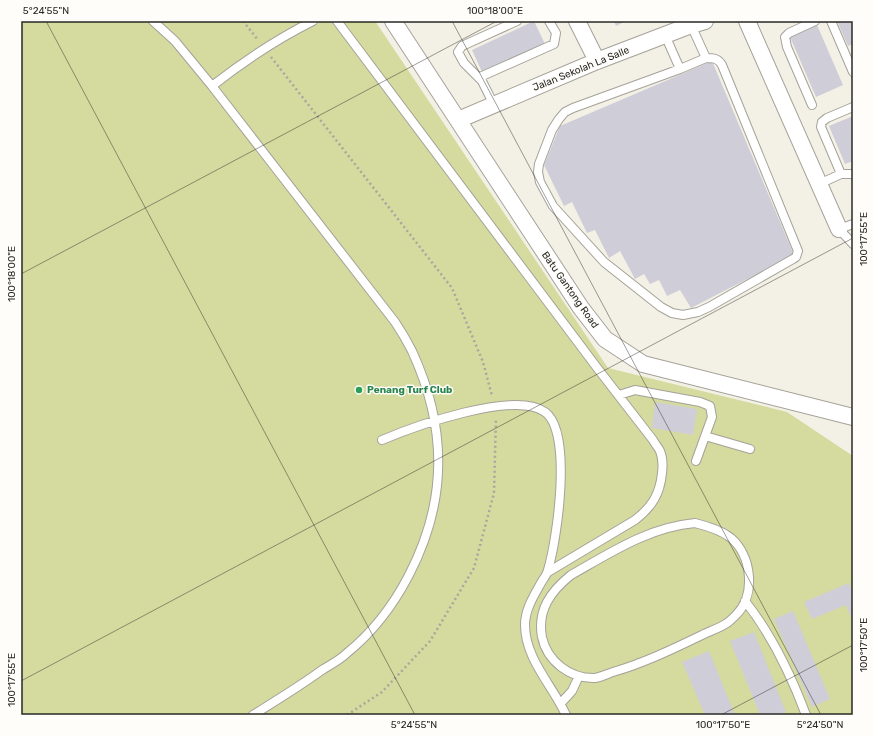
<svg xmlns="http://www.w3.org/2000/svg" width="874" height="736" font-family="Rubik,sans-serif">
	<rect width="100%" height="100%" fill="#f3f0e5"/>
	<path fill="#d5da9f" d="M21 21H375L608 368 787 412 853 456V715H21Z"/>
	<path fill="#cfced8" d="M534 21 545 44 482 72 472 50Z
		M614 21H626L616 26Z
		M837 21H853V44L848 46Z
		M817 25 843 85 816 97 790 37Z
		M712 61 794 255 691 308 680 290 667 296 659 280 650 284 644 274 635 279 620 251 609 258 595 230 587 233 572 202 564 206 544 165 560 126Z
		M853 116V161L845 164 829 126Z
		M655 402 697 409 693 435 652 428Z
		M849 583 853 594V622L846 605 812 619 804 602Z
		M793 611 830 699 812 707 774 619Z
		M754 632 786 712 780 715H760L730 641Z
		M709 651 735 715H705L682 662Z"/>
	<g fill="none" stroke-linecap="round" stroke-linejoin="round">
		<defs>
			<path id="service" d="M153 21 175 41 212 86 395 322C401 331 407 341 412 351 447 427 448 500 409 575 394 604 373 632 347 653 340 660 330 665 322 670 300 686 277 700 253 715
				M337 21 598 369 653 440C655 444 658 447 660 451 663 458 663 465 662 473 660 494 652 507 635 520L548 572
				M831 21 853 72
				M691 25 706 58
				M665 35 680 69
				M706 58C713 58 718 58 722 65L798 251 796 257 793 259 709 307 698 312 683 315 672 313 661 307 604 262 553 206 540 182 538 172 539 164 552 130 559 119 565 112 573 108 680 69Z
				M480 77 554 44 556 33 549 21
				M212 86C244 61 277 39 313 21
				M494 105 482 81 464 63 458 52 462 46 517 21
				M812 105 787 47 785 37 789 33 815 21
				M853 107 827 118 822 122 821 127 841 174H853
				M819 184 841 174
				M853 224 839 229 853 244
				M619 395 635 390 700 402 710 406 712 417 696 461
				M705 436 750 449
				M382 440C415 426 515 390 545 412 573 432 557 540 548 570 547 575 543 579 541 583 533 597 525 610 525 625 525 659 553 686 566 715
				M695 523C707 526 721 530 731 538 752 556 756 595 736 615 733 618 730 621 727 623 720 628 710 631 702 635 673 649 644 663 613 672 607 674 601 677 595 678 570 679 547 661 542 637 537 610 551 591 571 575 610 553 649 527 695 523Z
				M745 601C772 635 791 675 806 715
				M561 703 572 691 579 676"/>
			<path id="minor" d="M393 21 581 308 605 339 643 364 853 417
				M577 21 597 61
				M747 21 839 229
				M458 120 597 61 691 25 705 21"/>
		</defs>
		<use href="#service" stroke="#a6a299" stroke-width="10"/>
		<use href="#minor" stroke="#a6a299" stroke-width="18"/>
		<path stroke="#a8a69d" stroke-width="2.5" stroke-dasharray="2 3" stroke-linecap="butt" d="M243 21 258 40
			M271 57 452 288 483 362 492 396
			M347 715 382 692 430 641 474 568 494 493 496 418"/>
		<use href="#service" stroke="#fff" stroke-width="8"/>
		<use href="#minor" stroke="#fff" stroke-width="16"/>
	</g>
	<path fill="none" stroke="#292824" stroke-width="1" stroke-opacity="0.45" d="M46 21 415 715M452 21 821 715M21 274 497 21M21 681 853 238M721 715 853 645"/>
	<circle fill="#2e9e5b" stroke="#fffdf9" stroke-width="1.5" cx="359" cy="390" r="4"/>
	<g text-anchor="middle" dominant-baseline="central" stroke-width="3" stroke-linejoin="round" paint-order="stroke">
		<g font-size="10" fill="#292824" stroke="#fffdf9">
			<text transform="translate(581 69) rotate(-22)">Jalan Sekolah La Salle</text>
			<text transform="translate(570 290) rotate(55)">Batu Gantong Road</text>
		</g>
		<g font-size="10" font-weight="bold" fill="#27864d" stroke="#fffdf9" text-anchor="start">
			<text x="367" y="390">Penang Turf Club</text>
		</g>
	</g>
	<rect width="874" height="736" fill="none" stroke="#fffdf9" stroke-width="44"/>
	<rect x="22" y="22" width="830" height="692" fill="none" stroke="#292824" stroke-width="1.5"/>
	<g font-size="10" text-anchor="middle" fill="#292824">
		<text x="46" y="14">5°24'55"N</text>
		<text x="495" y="14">100°18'00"E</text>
		<text transform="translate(863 239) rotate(-90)" y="4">100°17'55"E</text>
		<text transform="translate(11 274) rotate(-90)" y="4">100°18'00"E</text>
		<text transform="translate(863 645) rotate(-90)" y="4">100°17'50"E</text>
		<text transform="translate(11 680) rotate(-90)" y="4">100°17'55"E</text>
		<text x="414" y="728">5°24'55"N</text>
		<text x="723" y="728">100°17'50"E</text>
		<text x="820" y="728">5°24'50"N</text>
	</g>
</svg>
